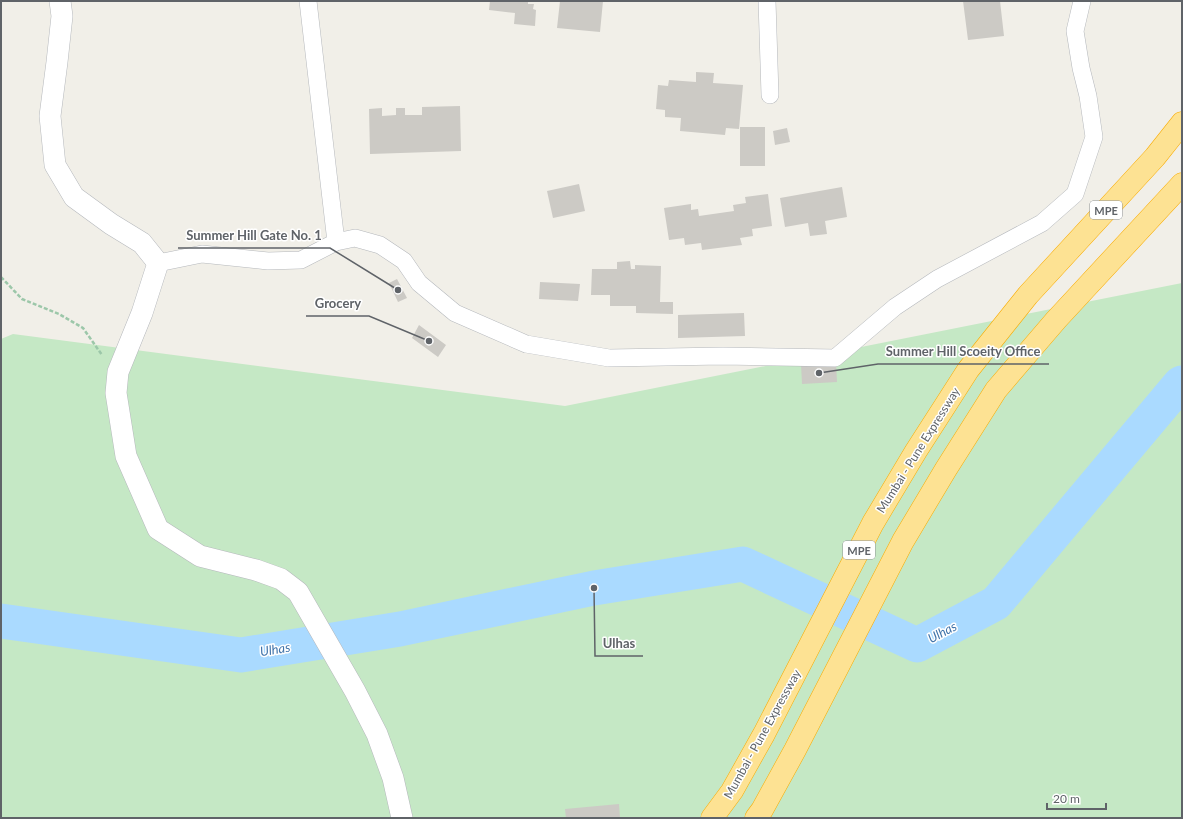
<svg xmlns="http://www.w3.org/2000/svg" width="1183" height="819" font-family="Lato,sans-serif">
	<rect width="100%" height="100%" fill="#f1efe8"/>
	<path fill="#c5e8c5" d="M1182 283V818H1V339L13 334 565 406Z"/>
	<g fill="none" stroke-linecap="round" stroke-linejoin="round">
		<path stroke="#aadaff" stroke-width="35" d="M1 621 241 655 400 629 594 588 743 564 917 645 996 603 1180 384 1182 383"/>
	</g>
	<path fill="#cccac5" d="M490 1H528V4H534L533 9 536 10 535 26 514 24 515 13 489 10Z
		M560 1H603L600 32 557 28Z
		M963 1H1000L1004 36 968 40Z
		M696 72 714 73 713 83 743 85 739 129 726 128 725 135 680 131 681 118 665 117V110L656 109 658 85 668 86 669 80 696 82Z
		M460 106 461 151 370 154 369 109 382 108V116L396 115V108H405V115H422V107Z
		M740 127H765V166H740Z
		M787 128 790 142 775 145 773 131Z
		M579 184 585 211 553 218 547 191Z
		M842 187 847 217 825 221 827 234 810 236 808 223 785 227 780 198Z
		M768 194 772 226 752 229 753 236 740 238 742 245 702 250 701 243 685 245 684 238 669 240 664 208 691 204V210L698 209 699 216 734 211 733 205 746 203 745 197Z
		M630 261 631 269H635V265L661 266 660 302H673V314L636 313V306H610V295H591L592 269H617V262Z
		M397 279 407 298 398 302 389 283Z
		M540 282 580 284 578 301 539 299Z
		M744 313 745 336 678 338V315Z
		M419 325 446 345 438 357 412 338Z
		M836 362 837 382 802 384 801 364Z
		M619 804 620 818H566L565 809Z"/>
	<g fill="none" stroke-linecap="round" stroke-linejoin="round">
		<defs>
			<path id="minor" d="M308 1 336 242
				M767 1 770 95
				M158 263 202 254 268 261 301 260 336 242 355 238 380 245 404 261 419 283 455 313 526 344 609 358 723 356 835 358 895 307 937 279 1042 223 1075 194 1094 137 1088 96 1081 68 1075 31 1082 1"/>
			<path id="tertiary" d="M60 1 62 16 57 62 50 116 55 165 74 197 111 224 142 243 158 263 142 313 118 372 116 393 126 456 158 529 200 556 256 570 281 579 298 592 355 691 377 734 393 778 402 818"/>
			<path id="motorway" d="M712 818 732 791 764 734 873 523 916 451 968 370 1028 295 1155 157 1182 123
				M756 818 762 810 795 750 903 541 946 469 996 390 1056 320 1182 184"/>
		</defs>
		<use href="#minor" stroke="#b5b8bc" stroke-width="18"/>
		<use href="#tertiary" stroke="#b5b8bc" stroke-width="22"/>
		<use href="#motorway" stroke="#f9ab00" stroke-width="23"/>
		<path stroke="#9cc7a9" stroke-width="2.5" stroke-dasharray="4 2" stroke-linecap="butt" d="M1 277 22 299 59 314 83 328 102 355"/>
		<use href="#minor" stroke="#fff" stroke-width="17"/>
		<use href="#tertiary" stroke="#fff" stroke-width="21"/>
		<use href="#motorway" stroke="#fde293" stroke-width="22"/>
	</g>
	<g text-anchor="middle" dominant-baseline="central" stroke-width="3" stroke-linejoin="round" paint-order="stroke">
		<g fill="#fff" stroke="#8f9295" stroke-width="1">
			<rect x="1090" y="201" width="32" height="18" rx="3"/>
			<rect x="843" y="541" width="32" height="18" rx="3"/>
		</g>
		<g font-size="11" font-weight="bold" fill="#5f6368">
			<text x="1106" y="210">MPE</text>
			<text x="859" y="550">MPE</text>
		</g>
		<g font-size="12" fill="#5f6368" stroke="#fff">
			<text transform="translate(918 450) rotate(-58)">Mumbai - Pune Expressway</text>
			<text transform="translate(762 734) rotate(-61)">Mumbai - Pune Expressway</text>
		</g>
		<g font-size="13" font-style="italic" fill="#4174aa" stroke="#fff">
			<text transform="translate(942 632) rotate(-28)">Ulhas</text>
			<text transform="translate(275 649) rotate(-9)">Ulhas</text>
		</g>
	</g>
	<path fill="none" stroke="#5f6368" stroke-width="1.5" d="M398 290L330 248H178M429 341L369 316H306M819 373L878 364H1049M594 588L595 656H643"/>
	<g fill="#5f6368" stroke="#fff" stroke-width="1.5">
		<circle cx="398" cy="290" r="4"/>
		<circle cx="429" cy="341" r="4"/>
		<circle cx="819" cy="373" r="4"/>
		<circle cx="594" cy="588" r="4"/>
	</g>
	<g font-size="13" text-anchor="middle" font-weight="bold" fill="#5f6368" stroke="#fff" stroke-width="3" stroke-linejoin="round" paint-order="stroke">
		<text x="254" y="240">Summer Hill Gate No. 1</text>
		<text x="338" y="308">Grocery</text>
		<text x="963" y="356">Summer Hill Scoeity Office</text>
		<text x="619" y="648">Ulhas</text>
	</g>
	<rect width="1183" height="819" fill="none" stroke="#5f6368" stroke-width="4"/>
	<path d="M1047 803v6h59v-6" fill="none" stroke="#5f6368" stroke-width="2"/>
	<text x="1053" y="803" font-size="12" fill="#5f6368" stroke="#ffffff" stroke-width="3" paint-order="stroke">20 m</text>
</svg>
